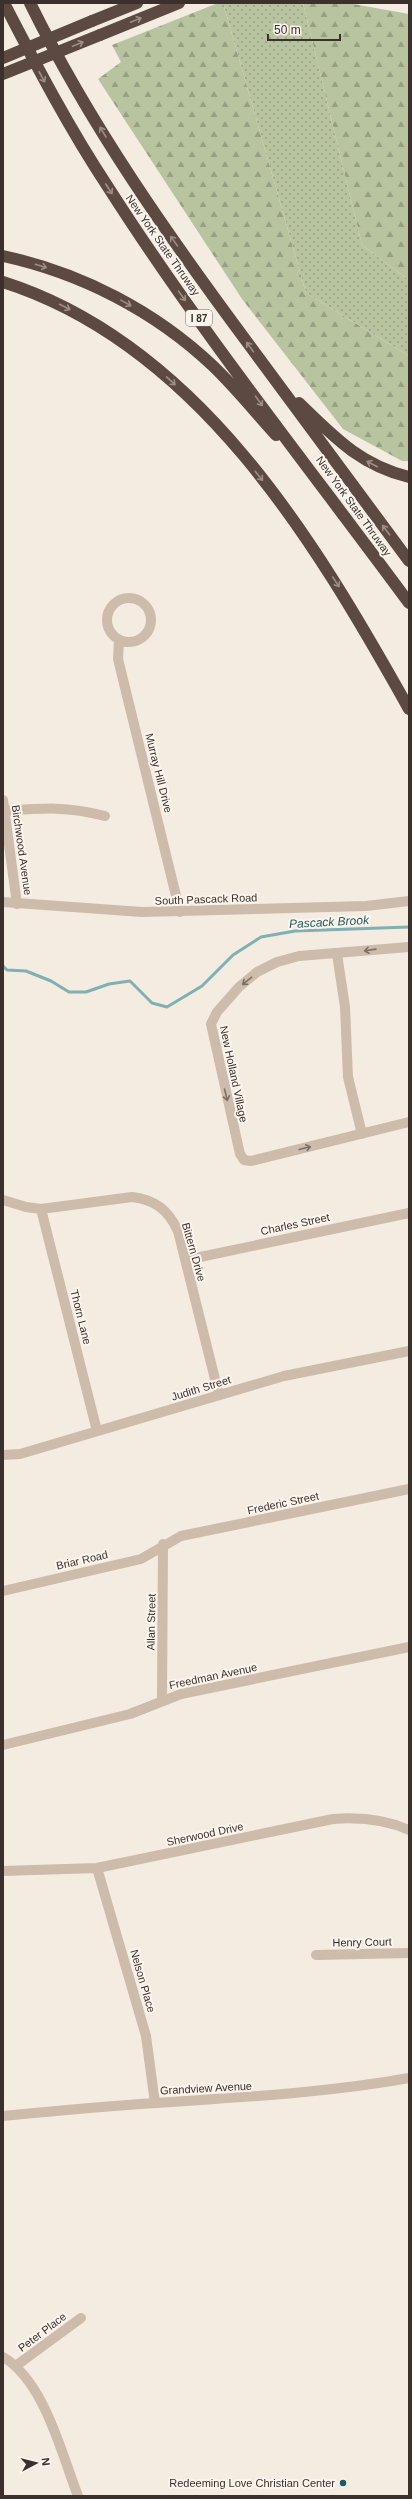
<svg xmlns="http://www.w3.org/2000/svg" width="412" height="2499" font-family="Helvetica,sans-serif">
	<defs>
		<pattern id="grass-dots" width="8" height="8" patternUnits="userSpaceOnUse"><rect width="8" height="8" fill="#b8c4a0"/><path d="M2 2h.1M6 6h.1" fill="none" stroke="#97a083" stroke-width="1.8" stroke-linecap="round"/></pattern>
		<pattern id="forest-firs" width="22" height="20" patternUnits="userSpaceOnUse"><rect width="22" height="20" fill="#b8c4a0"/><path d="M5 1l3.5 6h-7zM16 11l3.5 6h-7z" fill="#97a083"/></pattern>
	</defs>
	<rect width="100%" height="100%" fill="#f4ebe1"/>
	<path fill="url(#grass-dots)" d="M223 3H303L362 245 409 280V356L306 293Z"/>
	<path fill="url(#forest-firs)" d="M218 3H223L306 293 409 356V461H402L343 429 242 299 98 79 121 62 112 45Z
		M303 3H348L409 14V280L362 245Z"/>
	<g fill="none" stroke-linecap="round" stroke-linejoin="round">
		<path stroke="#7fb0b2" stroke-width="3" d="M3 966 7 970 26 971 51 981 69 992H86L109 984 130 981 152 1003 167 1007 202 986 233 955 261 937 295 931 409 927"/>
		<path stroke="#cdbbac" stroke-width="10" d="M107 620a22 22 0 1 1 44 0a22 22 0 1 1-44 0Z
			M119 640 118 659 180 912
			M3 800 17 904
			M5 811C44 808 67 806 105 816
			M409 947 299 956 277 962 257 972 239 987 217 1012 211 1024 240 1154 244 1160 251 1161 409 1122
			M337 954 345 1007 348 1077 362 1134
			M3 1200 26 1207 41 1209 132 1197C156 1200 168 1210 178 1231L219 1395
			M41 1209 97 1431
			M186 1260 409 1213
			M3 1455 20 1454 284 1376 409 1351
			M3 1591 141 1559 181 1536 409 1489
			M162 1700 163 1544
			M3 1745 130 1714 181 1694 409 1647
			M97 1868 146 2036 155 2103
			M3 1871 97 1868 333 1819C359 1817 384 1819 409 1830
			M316 1955 409 1953
			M3 2116C54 2111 105 2106 157 2103 242 2097 325 2093 409 2078
			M3 2357C44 2381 61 2452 78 2496
			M17 2365 81 2318"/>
		<path stroke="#cdbbac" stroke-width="10" d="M3 902 142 912 366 906 409 901"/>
		<path stroke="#5c4a42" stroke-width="12" d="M4 3C36 65 69 128 108 187 200 331 308 466 409 603
			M30 3C90 125 169 237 250 346 303 418 356 489 409 561
			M92 21 137 3
			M100 35 179 3
			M3 256C81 273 155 311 213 366 235 387 255 412 276 435
			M3 282C198 344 315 541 409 709
			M299 403C334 437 360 465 409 477"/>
		<path stroke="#5c4a42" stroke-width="12" d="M3 58 92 21
			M3 74 100 35"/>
	</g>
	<defs><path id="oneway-shaft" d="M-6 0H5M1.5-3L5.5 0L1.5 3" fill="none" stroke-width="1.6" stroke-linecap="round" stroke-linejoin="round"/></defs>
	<g stroke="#9c8e87">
		<use href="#oneway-shaft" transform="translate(136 20) rotate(-22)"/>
		<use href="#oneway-shaft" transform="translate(78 44) rotate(-22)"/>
		<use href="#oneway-shaft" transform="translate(42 77) rotate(61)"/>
		<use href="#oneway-shaft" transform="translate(103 132) rotate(-121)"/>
		<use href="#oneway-shaft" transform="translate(109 189) rotate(57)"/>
		<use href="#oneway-shaft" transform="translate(174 241) rotate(-125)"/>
		<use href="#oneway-shaft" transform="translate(41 266) rotate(17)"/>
		<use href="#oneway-shaft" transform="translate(182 296) rotate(54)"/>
		<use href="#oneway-shaft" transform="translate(126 303) rotate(29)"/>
		<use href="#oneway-shaft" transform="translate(65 307) rotate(27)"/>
		<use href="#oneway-shaft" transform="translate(250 347) rotate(-126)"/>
		<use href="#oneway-shaft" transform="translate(171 381) rotate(43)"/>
		<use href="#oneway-shaft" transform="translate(259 401) rotate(54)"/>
		<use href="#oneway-shaft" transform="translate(372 464) rotate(-153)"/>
		<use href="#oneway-shaft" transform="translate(259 476) rotate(51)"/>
		<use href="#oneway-shaft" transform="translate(386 530) rotate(-127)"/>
		<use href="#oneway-shaft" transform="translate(336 582) rotate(57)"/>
	</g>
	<g stroke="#7d6f65">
		<use href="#oneway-shaft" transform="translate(370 950) rotate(172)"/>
		<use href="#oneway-shaft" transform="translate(247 981) rotate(141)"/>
		<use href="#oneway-shaft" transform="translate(226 1095) rotate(76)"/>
		<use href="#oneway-shaft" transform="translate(305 1148) rotate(-14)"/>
	</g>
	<circle fill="#1f5a5e" stroke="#fbf5ee" stroke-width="1.5" cx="343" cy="2483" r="4"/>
	<g text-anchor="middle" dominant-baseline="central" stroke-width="4" stroke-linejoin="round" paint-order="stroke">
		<rect fill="#fbf5ee" stroke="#756b66" stroke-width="1" x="186" y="310" width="26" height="16" rx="3"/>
		<g font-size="10" font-weight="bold" fill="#3b302b">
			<text x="199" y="318">I 87</text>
		</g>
		<g font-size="11" fill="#3b302b" stroke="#fbf5ee">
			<text transform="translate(163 245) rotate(55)">New York State Thruway</text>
			<text transform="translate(354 506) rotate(54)">New York State Thruway</text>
			<text transform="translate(159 773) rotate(76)">Murray Hill Drive</text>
			<text transform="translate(22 850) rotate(82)">Birchwood Avenue</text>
			<text transform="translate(206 899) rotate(-2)">South Pascack Road</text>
			<text transform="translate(234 1074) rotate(78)">New Holland Village</text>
			<text transform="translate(295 1224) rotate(-12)">Charles Street</text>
			<text transform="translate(194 1252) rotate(74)">Bittern Drive</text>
			<text transform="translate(81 1317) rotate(76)">Thorn Lane</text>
			<text transform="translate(201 1388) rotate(-17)">Judith Street</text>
			<text transform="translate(283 1503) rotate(-12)">Frederic Street</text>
			<text transform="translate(82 1560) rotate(-13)">Briar Road</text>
			<text transform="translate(151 1622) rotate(-89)">Allan Street</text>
			<text transform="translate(213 1676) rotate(-12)">Freedman Avenue</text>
			<text transform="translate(205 1834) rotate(-12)">Sherwood Drive</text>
			<text transform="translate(362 1942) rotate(-1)">Henry Court</text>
			<text transform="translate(143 1981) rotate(74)">Nelson Place</text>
			<text transform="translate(206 2088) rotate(-3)">Grandview Avenue</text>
			<text transform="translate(42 2332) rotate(-37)">Peter Place</text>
		</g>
		<g font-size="11" fill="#3b302b" stroke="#fbf5ee" text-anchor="end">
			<text x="335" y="2483">Redeeming Love Christian Center</text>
		</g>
		<g font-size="12" font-style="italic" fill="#1f5a5e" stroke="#fbf5ee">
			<text transform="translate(329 922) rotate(-3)">Pascack Brook</text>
		</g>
	</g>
	<rect width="412" height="2499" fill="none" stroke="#3b302b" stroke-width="8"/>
	<g transform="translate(36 2463) rotate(83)" stroke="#fbf5ee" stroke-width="3" paint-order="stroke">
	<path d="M0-3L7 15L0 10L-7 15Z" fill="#3b302b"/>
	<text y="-6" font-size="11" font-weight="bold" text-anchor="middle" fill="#3b302b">N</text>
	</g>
	<path d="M268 34v6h72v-6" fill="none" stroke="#3b302b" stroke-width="2"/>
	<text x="274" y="34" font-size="12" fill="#3b302b" stroke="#fbf5ee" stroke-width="3" paint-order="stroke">50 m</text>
</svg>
